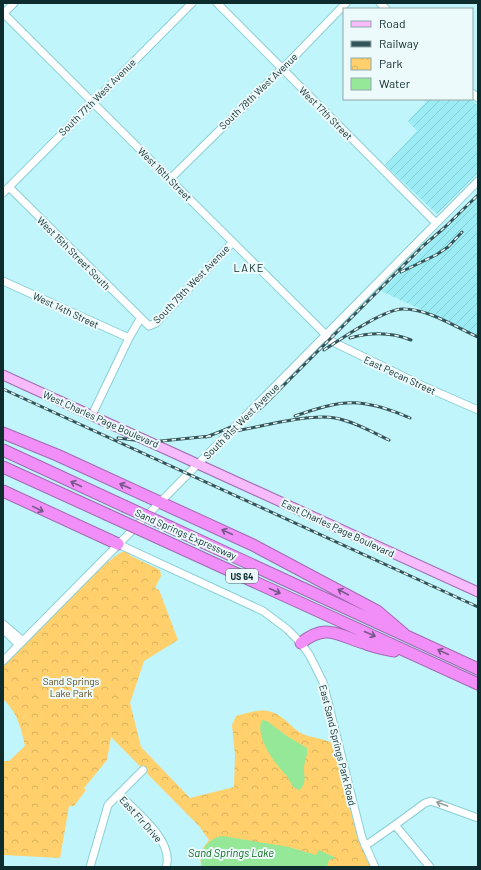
<svg xmlns="http://www.w3.org/2000/svg" width="481" height="870" font-family="Barlow,sans-serif">
	<defs>
		<pattern id="industrial-furrows" width="10" height="10" patternUnits="userSpaceOnUse"><rect width="10" height="10" fill="#9cecf5"/><path d="M-1 1l2-2M0 10L10 0M9 11l2-2" fill="none" stroke="#85cbd2"/></pattern>
		<pattern id="park-crowns" width="20" height="18" patternUnits="userSpaceOnUse"><rect width="20" height="18" fill="#ffd06c"/><path d="M2 6a3 3 0 1 1 6 0M12 15a3 3 0 1 1 6 0" fill="none" stroke="#d9b35e"/></pattern>
	</defs>
	<rect width="100%" height="100%" fill="#bff5fb"/>
	<path fill="url(#industrial-furrows)" d="M423 99H471L478 106V173L437 214 385 165 417 131 408 121 426 102Z
		M478 196V336L381 291Z"/>
	<path fill="url(#park-crowns)" d="M125 551 130 553 129 555 160 570 161 576 155 588 159 590 178 640 144 661 130 703 141 747 190 798 234 787 235 755 232 725 236 716C257 711 267 705 285 720 291 725 296 731 303 734 313 739 326 738 335 745L353 820 361 845 373 867H201L200 852 209 840 199 826 111 737 107 760 84 788 86 790 74 806H69L60 858 3 855V761H9L25 746C21 727 17 712 3 699V667C21 649 109 553 125 551Z"/>
	<path fill="#95e897" d="M262 720 267 721 287 736 307 748C308 756 304 762 304 768 304 777 307 782 300 790 291 789 291 781 286 775 275 764 254 736 262 720Z
		M222 836 289 847 316 855 319 850 336 858 329 860 327 867H202C199 852 206 839 222 836Z"/>
	<g fill="none" stroke-linecap="round" stroke-linejoin="round">
		<defs>
			<path id="minor" d="M217 3 436 223
				M380 3 386 9
				M3 13 326 335 329 340 421 385 478 410
				M3 14 14 3
				M472 93 478 98
				M170 179 290 61 346 3
				M9 187 149 326 156 323 233 242
				M3 193 192 3
				M3 281 129 338
				M92 415 129 338 140 319
				M118 544 263 611 287 629 301 643 310 656 323 682 362 838 375 867
				M3 624 23 641
				M3 629 19 645
				M3 661 478 181
				M119 794C135 811 175 841 166 867
				M365 846 395 825
				M90 867 108 805 143 770
				M430 867 395 825 425 803 431 801 478 818"/>
			<path id="major" d="M3 375 478 592"/>
			<path id="highway" d="M3 433 57 455 253 545 377 611 404 634
				M3 450 124 506
				M3 467 106 514
				M3 491 118 544
				M170 527 478 669
				M163 540 478 684
				M301 643C326 623 337 635 364 643 373 647 384 649 394 651"/>
		</defs>
		<use href="#minor" stroke="#8bcfd7" stroke-width="9"/>
		<use href="#major" stroke="#a26bb1" stroke-width="11"/>
		<use href="#highway" stroke="#a26bb1" stroke-width="13"/>
		<use href="#minor" stroke="#fff" stroke-width="7"/>
		<use href="#major" stroke="#f7bbfb" stroke-width="9"/>
		<use href="#highway" stroke="#f28ef8" stroke-width="11"/>
		<defs>
			<path id="rail" d="M401 272 436 255 448 247 462 232
				M350 338C371 332 391 332 411 340
				M324 350C341 339 384 309 403 309 429 309 455 327 478 337
				M3 389 478 607
				M295 416C343 399 362 397 410 418
				M229 432C257 428 309 413 335 418 353 421 372 432 389 440
				M206 437C228 429 245 422 262 407L423 246 444 228 478 195
				M118 438 151 442 211 436"/>
		</defs>
		<use href="#rail" stroke="#335559" stroke-width="3"/>
		<use href="#rail" stroke="#edfafb" stroke-width="1.5" stroke-dasharray="4.5" stroke-linecap="butt"/>
		<defs>
			<path id="highway-bridge" d="M124 506 170 527
				M106 514 163 540"/>
		</defs>
		<use href="#highway-bridge" stroke="#a26bb1" stroke-width="13" stroke-linecap="butt"/>
		<use href="#highway-bridge" stroke="#f28ef8" stroke-width="11"/>
	</g>
	<defs><path id="oneway-shaft" d="M-6 0H5M1.5-3L5.5 0L1.5 3" fill="none" stroke-width="1.6" stroke-linecap="round" stroke-linejoin="round"/></defs>
	<g stroke="#755889">
		<use href="#oneway-shaft" transform="translate(76 484) rotate(-155)"/>
		<use href="#oneway-shaft" transform="translate(125 486) rotate(-156)"/>
		<use href="#oneway-shaft" transform="translate(38 509) rotate(26)"/>
		<use href="#oneway-shaft" transform="translate(227 532) rotate(-155)"/>
		<use href="#oneway-shaft" transform="translate(275 591) rotate(24)"/>
		<use href="#oneway-shaft" transform="translate(343 592) rotate(-152)"/>
		<use href="#oneway-shaft" transform="translate(370 634) rotate(24)"/>
		<use href="#oneway-shaft" transform="translate(443 652) rotate(-155)"/>
	</g>
	<use stroke="#93a0a1" href="#oneway-shaft" transform="translate(442 804) rotate(-160)"/>
	<g text-anchor="middle" dominant-baseline="central" stroke-width="4" stroke-linejoin="round" paint-order="stroke">
		<rect fill="#edfafb" stroke="#51696c" stroke-width="1" x="226" y="569" width="32" height="14" rx="3"/>
		<g font-size="9" font-weight="bold" fill="#0e2b2e">
			<text x="242" y="576">US 64</text>
		</g>
		<g font-size="10" fill="#0e2b2e" stroke="#edfafb">
			<text transform="translate(258 91) rotate(-44)">South 78th West Avenue</text>
			<text transform="translate(97 97) rotate(-45)">South 77th West Avenue</text>
			<text transform="translate(326 113) rotate(45)">West 17th Street</text>
			<text transform="translate(165 174) rotate(45)">West 16th Street</text>
			<text transform="translate(74 253) rotate(45)">West 15th Street South</text>
			<text transform="translate(191 284) rotate(-46)">South 79th West Avenue</text>
			<text transform="translate(66 310) rotate(25)">West 14th Street</text>
			<text transform="translate(400 375) rotate(25)">East Pecan Street</text>
			<text transform="translate(101 419) rotate(24)">West Charles Page Boulevard</text>
			<text transform="translate(241 421) rotate(-45)">South 81st West Avenue</text>
			<text transform="translate(338 528) rotate(25)">East Charles Page Boulevard</text>
			<text transform="translate(186 534) rotate(24)">Sand Springs Expressway</text>
			<text transform="translate(338 745) rotate(76)">East Sand Springs Park Road</text>
			<text transform="translate(141 819) rotate(48)">East Fir Drive</text>
		</g>
		<g font-size="10" fill="#614d20" stroke="#edfafb">
			<text x="71" y="681">Sand Springs<tspan x="71" dy="12">Lake Park</tspan></text>
		</g>
		<g font-size="11" letter-spacing="1" fill="#0e2b2e" stroke="#edfafb">
			<text x="249" y="267">LAKE</text>
		</g>
		<g font-size="11" font-style="italic" fill="#10681e" stroke="#edfafb">
			<text x="231" y="852">Sand Springs Lake</text>
		</g>
	</g>
	<rect width="481" height="870" fill="none" stroke="#0e2b2e" stroke-width="8"/>
	<rect x="343" y="8" width="130" height="92" fill="#edfafb" stroke="#94a7a9"/>
	<rect x="351" y="21" width="20" height="6" fill="#f7bbfb" stroke="#94a7a9"/>
	<text x="379" y="28" font-size="12" fill="#0e2b2e">Road</text>
	<rect x="351" y="41" width="20" height="6" fill="#335559" stroke="#94a7a9"/>
	<text x="379" y="48" font-size="12" fill="#0e2b2e">Railway</text>
	<rect x="351" y="58" width="20" height="12" fill="url(#park-crowns)" stroke="#94a7a9"/>
	<text x="379" y="68" font-size="12" fill="#0e2b2e">Park</text>
	<rect x="351" y="78" width="20" height="12" fill="#95e897" stroke="#94a7a9"/>
	<text x="379" y="88" font-size="12" fill="#0e2b2e">Water</text>
</svg>
